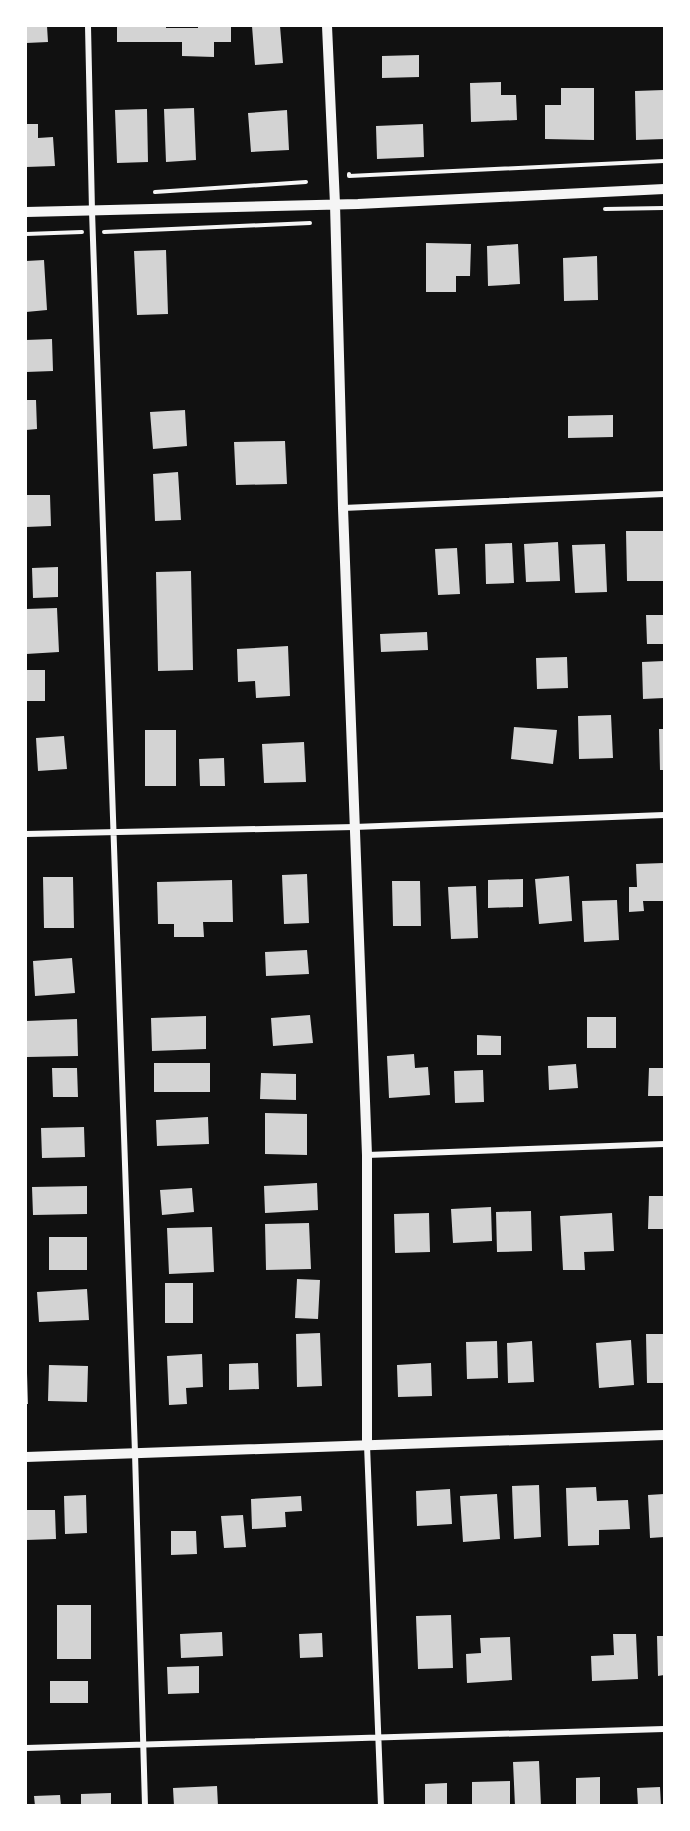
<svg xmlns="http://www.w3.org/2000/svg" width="690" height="1831" font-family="Roboto,sans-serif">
	<rect width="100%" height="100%" fill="#111"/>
	<path fill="#d3d3d3" d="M26 26H47L48 42 26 43Z
		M117 26H166V28H198V26H231V42H214V57L182 56V42H117Z
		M252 26H280L283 63 255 65Z
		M419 55V77L382 78V56Z
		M501 82V95H516L517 120 471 122 470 83Z
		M561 88H594V140L545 139V105H561Z
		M664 90V139L636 140 635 91Z
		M194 108 196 160 166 162 164 109Z
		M147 109 148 162 117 163 115 110Z
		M287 110 289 150 251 152 248 113Z
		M26 124H38V138L53 137 55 166 26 167Z
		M423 124 424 157 377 159 376 126Z
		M426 243 471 244 470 276H456V292H426Z
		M518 244 520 284 488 286 487 246Z
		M166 250 168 314 137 315 134 251Z
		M597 256 598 300 564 301 563 258Z
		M44 260 47 310 26 312V261Z
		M52 339 53 371 26 372V340Z
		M26 400H36L37 429 26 430Z
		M185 410 187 446 153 449 150 412Z
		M613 415V437L568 438V416Z
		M285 441 287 484 236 485 234 442Z
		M178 472 181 520 155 521 153 474Z
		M26 495H50L51 526 26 527Z
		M626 531H664V581H627Z
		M558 542 560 581 526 582 524 544Z
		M512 543 514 583 486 584 485 544Z
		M605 544 607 592 575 593 572 545Z
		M457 548 460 594 438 595 435 549Z
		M58 567V597L33 598 32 568Z
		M191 571 193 670 158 671 156 572Z
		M57 608 59 652 26 654V609Z
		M646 615H664V644H647Z
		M427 632 428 650 381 652 380 634Z
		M288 646 290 696 256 698 255 681 238 682 237 649Z
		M567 657 568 688 537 689 536 658Z
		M664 661V698L643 699 642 662Z
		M26 670H45V701H26Z
		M611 715 613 758 579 759 578 716Z
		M514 727 557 730 553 764 511 759Z
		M659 729H664V770H660Z
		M145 730H176V786H145Z
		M64 736 67 769 38 771 36 738Z
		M304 742 306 782 264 783 262 744Z
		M224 758 225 786H200L199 759Z
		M664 863V901H643L644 911 629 912V887H637L636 864Z
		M307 874 309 923 284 924 282 875Z
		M569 876 572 921 539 924 535 879Z
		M43 877H73L74 928H44Z
		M523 879V907L488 908V880Z
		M232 880 233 922H203L204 937H174V924H158L157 882Z
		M392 881H420L421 926H393Z
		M476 886 478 938 451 939 448 887Z
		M617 900 619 940 584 942 582 901Z
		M307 950 309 974 266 976 265 952Z
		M72 958 75 993 35 996 33 961Z
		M310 1015 313 1043 273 1046 271 1018Z
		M206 1016V1049L152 1051 151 1018Z
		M587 1017H616V1048H587Z
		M77 1019 78 1056 27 1057 26 1021Z
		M477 1035 501 1036V1055H477Z
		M414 1054 415 1068 428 1067 430 1095 389 1098 387 1056Z
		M154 1063H210V1092H154Z
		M576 1064 578 1088 549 1090 548 1066Z
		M52 1068H77L78 1097H53Z
		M649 1068H664V1096H648Z
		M483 1070 484 1102 455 1103 454 1071Z
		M261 1073 296 1074V1100L260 1099Z
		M265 1113 307 1114V1155L265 1154Z
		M208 1117 209 1144 157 1146 156 1120Z
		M84 1127 85 1157 42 1158 41 1128Z
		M317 1183 318 1210 265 1213 264 1186Z
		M87 1186V1214L33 1215 32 1187Z
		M192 1188 194 1212 162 1215 160 1190Z
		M649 1196H664V1229H648Z
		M491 1207 492 1241 453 1243 451 1209Z
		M531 1211 532 1251 497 1252 496 1212Z
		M429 1213 430 1252 395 1253 394 1214Z
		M612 1213 614 1251 584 1252 585 1270H563L560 1216Z
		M309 1223 311 1269 266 1270 265 1224Z
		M212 1227 214 1272 169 1274 167 1228Z
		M49 1237H87V1270H49Z
		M297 1279 320 1280 318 1319 295 1318Z
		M165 1283H193V1323H165Z
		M87 1289 89 1320 39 1322 37 1292Z
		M320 1333 322 1386 297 1387 296 1334Z
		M646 1334H664V1383H647Z
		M631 1340 634 1385 599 1388 596 1343Z
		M497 1341 498 1378 467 1379 466 1342Z
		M532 1341 534 1382 508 1383 507 1343Z
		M202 1354 203 1387 186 1388 187 1404 169 1405 167 1356Z
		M258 1363 259 1389 229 1390V1364Z
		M431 1363 432 1396 398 1397 397 1365Z
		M49 1365 88 1366 87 1402 48 1401Z
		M26 1373H27L28 1404H26Z
		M539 1485 541 1537 514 1539 512 1486Z
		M596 1487 597 1501 628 1500 630 1529 599 1530V1545L568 1546 566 1488Z
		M450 1489 452 1524 417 1526 416 1491Z
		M497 1494 500 1539 463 1542 460 1496Z
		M664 1494V1537L650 1538 648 1495Z
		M86 1495 87 1533 65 1534 64 1496Z
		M301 1496 302 1511 285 1512 286 1527 252 1529 251 1499Z
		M26 1510H55L56 1539 26 1540Z
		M243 1515 246 1547 224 1548 221 1516Z
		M171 1531H196L197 1554 171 1555Z
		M57 1605H91V1659H57Z
		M451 1615 453 1668 418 1669 416 1616Z
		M222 1632 223 1656 181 1658 180 1634Z
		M322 1633 323 1657 300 1658 299 1634Z
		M613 1634H636L638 1679 592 1681 591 1656 614 1655Z
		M657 1636H664V1675L658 1676Z
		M510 1637 512 1680 467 1683 466 1654 481 1653 480 1638Z
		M199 1666V1693L168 1694 167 1667Z
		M50 1681H88V1703H50Z
		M539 1761 541 1806H515L513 1762Z
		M600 1777V1806H576V1778Z
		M510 1781V1806H472V1782Z
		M447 1783V1806H425V1784Z
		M217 1786 218 1806H174L173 1788Z
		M660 1787 661 1806H638L637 1788Z
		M111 1793V1806H81V1794Z
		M60 1795 61 1806H35L34 1796Z"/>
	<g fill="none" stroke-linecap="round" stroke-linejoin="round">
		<path stroke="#f5f5f5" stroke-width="4" d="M349 174V176L664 161
			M155 192 306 182
			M605 209 664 208
			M104 232 310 223
			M26 234 82 232"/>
		<path stroke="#f5f5f5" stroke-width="6" d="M88 26 92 211 135 1453 145 1806
			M343 508 664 494
			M26 834 354 827 664 815
			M367 1155 664 1144
			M367 1445 381 1806
			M26 1748 664 1729"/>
		<path stroke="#f5f5f5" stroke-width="10" d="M327 26 335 204 343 508 367 1155V1445
			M26 212 358 204 664 189
			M26 1457 664 1435"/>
	</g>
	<rect width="690" height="1831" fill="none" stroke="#ffffff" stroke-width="54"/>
</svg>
